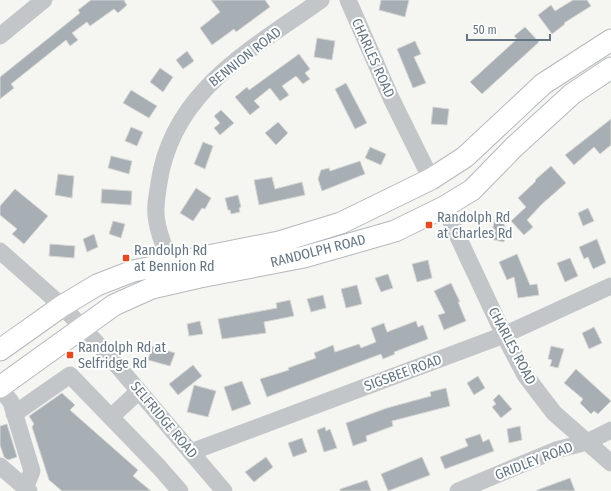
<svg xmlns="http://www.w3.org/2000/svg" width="611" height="491" font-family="'Fira Sans Condensed',sans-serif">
	<rect width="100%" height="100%" fill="#f5f5f1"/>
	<path fill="#a7afb4" stroke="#d6d6d4" d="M91 0H125L124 1 127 5 118 13 114 9 90 26 87 22 72 33 78 40 70 46 66 40 11 84 14 88 0 99V77L80 13 78 10Z
		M211 0H265L270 7 236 32 234 29 212 45 200 28 220 12Z
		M381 0H409L405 17 379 10Z
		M573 0H587L591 6 564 23 565 24 552 34 538 15 551 5 555 11Z
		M525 27 539 42 482 94 470 82 517 39 514 36Z
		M317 38 335 41 332 60 314 57Z
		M415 41 421 54 414 57 426 83 413 88 397 49Z
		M187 51 194 61 183 69 176 60Z
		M299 54 310 69 305 73 310 79 303 84 296 76 282 86 289 95 280 101 270 88 254 101 260 107 250 115 235 97 247 87 249 90Z
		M160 68 173 77 163 92 150 82Z
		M346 83 367 123 355 129 335 89Z
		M131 90 157 106 149 118 123 103Z
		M433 107 449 109 447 125 431 124Z
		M221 110 234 123 220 135 214 128 220 123 214 116Z
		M611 119V145L600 154 594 147 574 165 565 155Z
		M278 122 288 133 276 145 265 133Z
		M131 127 143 132 137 146 125 141Z
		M203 142 213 146 205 169 194 164Z
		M370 147 386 154 381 165 365 158Z
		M111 156 132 161 129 174 108 168Z
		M360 161 365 174 322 191 318 179 321 170 329 168 330 171Z
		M551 166 566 183 542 204 527 220 533 227 524 235 511 221 526 207 518 198 536 181 535 180Z
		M58 174 74 176 72 198 55 195Z
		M272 177 275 189 302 182 305 195 259 205 254 180Z
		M196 188 211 198 205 209 202 208 193 221 180 213Z
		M15 189 48 216 24 244 12 234 17 229 0 215V206Z
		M102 189 132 191 131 205 101 203Z
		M238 195 241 207 239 208 240 212 231 214 230 210H228L225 198Z
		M588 208 594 221 583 226 578 213Z
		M495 219 502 220 507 231 504 242 490 239Z
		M113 221 125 224 121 238 109 234Z
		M94 234 98 247 87 252 83 239Z
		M597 239 606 263 593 269 588 257 584 259 579 247Z
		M50 244 75 246 74 258 49 256Z
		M517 254 530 285 537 284 539 295 518 298 514 277 507 280 499 262Z
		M570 258 578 276 565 282 557 263Z
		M428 260 432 278 417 282 412 264Z
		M388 274 393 288 381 292 375 278Z
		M451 283 460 302H458L466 321 444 330 438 315 445 313 434 291Z
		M357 285 362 304 346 308 341 289Z
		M323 295 326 308 311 312 307 299Z
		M290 300 294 316 264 322 266 333 222 339 218 319 277 308 276 303Z
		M200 321 203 334 189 336 187 324Z
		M416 321 418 327 423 325 428 339 394 352 395 354 383 359 381 354 267 397 260 379 289 370 288 368 316 358 314 353 333 345 335 352 359 344 361 348 376 342 371 328 384 323 387 332Z
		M594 327 602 343 589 349 582 333Z
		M152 346 175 353 170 366 148 360Z
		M551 346 564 349 558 368 550 366 552 360 548 359Z
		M193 365 202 376 178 395 169 384Z
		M576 369 611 401 598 414 594 411 591 414 580 403 583 399 564 383Z
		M478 376 485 388 474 395 467 383Z
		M242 381 251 404 232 411 224 387Z
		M194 385 216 391 208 417 187 412Z
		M446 388 450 406 392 421 393 426 366 436 367 441 353 446 346 423 387 408 431 396 430 392Z
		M62 393 75 405 70 410 138 470 133 476 151 491H62L49 480 32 427 34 424 29 416Z
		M499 394 512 409 501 418 492 407 496 404 493 400Z
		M7 424 17 457 8 460 4 457 0 445V426Z
		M520 426 522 440 509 443 507 429Z
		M325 427 326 431 330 429 337 448 324 452 317 430Z
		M480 434 483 442 489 439 494 451 445 469 440 457 468 446 465 439Z
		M302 438 307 452 293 457 288 443Z
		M266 457 273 467 254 482 245 472Z
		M422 457 430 475 388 491 381 474Z
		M570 478 575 491H537V490Z
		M367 480 371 491H340V489Z"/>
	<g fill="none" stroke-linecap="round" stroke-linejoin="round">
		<defs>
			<path id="major" d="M0 350 62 306 97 285 133 271 279 242 341 223 431 179 465 157 543 84 611 40
				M0 387 114 305 152 288 200 277 304 257 395 231 444 207 472 190 514 147 572 94 611 68"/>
		</defs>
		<use href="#major" stroke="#b5b9bd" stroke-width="23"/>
		<path stroke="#c2c6c9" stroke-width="17" d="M348 0 391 98 431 179
			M0 36 44 0
			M444 207 504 335 525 375 554 413 611 463
			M0 251 62 306 109 356 224 491
			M170 263C166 250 159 236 157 222 154 209 157 196 159 183 172 91 252 49 321 0
			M0 388 11 402 32 471 24 491
			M14 414 70 375 159 467 180 491
			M111 417 139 391
			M191 452 504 335 611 286
			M0 466 29 491
			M458 491 556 450 587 442 611 430"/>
		<use href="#major" stroke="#fff" stroke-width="21"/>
	</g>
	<g fill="#e24b24" stroke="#fff" stroke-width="1.5">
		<rect x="425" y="221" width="8" height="8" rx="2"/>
		<rect x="122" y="254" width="8" height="8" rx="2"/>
		<rect x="66" y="351" width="8" height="8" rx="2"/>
	</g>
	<g text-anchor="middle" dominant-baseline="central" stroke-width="4" stroke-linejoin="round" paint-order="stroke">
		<g font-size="14" fill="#647582" stroke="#fff">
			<text transform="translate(245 57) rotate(-38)">BENNION ROAD</text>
			<text transform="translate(373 58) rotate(66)">CHARLES ROAD</text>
			<text transform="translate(318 251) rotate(-14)">RANDOLPH ROAD</text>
			<text transform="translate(512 346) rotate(62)">CHARLES ROAD</text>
			<text transform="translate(403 373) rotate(-20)">SIGSBEE ROAD</text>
			<text transform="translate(164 420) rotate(50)">SELFRIDGE ROAD</text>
			<text transform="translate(534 461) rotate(-21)">GRIDLEY ROAD</text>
		</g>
		<g font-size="14" fill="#647582" stroke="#fff" text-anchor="start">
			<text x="437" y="217">Randolph Rd<tspan x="437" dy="16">at Charles Rd</tspan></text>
			<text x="134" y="250">Randolph Rd<tspan x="134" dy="16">at Bennion Rd</tspan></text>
			<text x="78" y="347">Randolph Rd at<tspan x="78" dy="16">Selfridge Rd</tspan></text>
		</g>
	</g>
	<path d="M467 34v6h83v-6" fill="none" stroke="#647582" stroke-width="2"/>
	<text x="473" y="34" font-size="12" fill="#647582" stroke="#ffffff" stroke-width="3" paint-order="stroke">50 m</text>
</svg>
